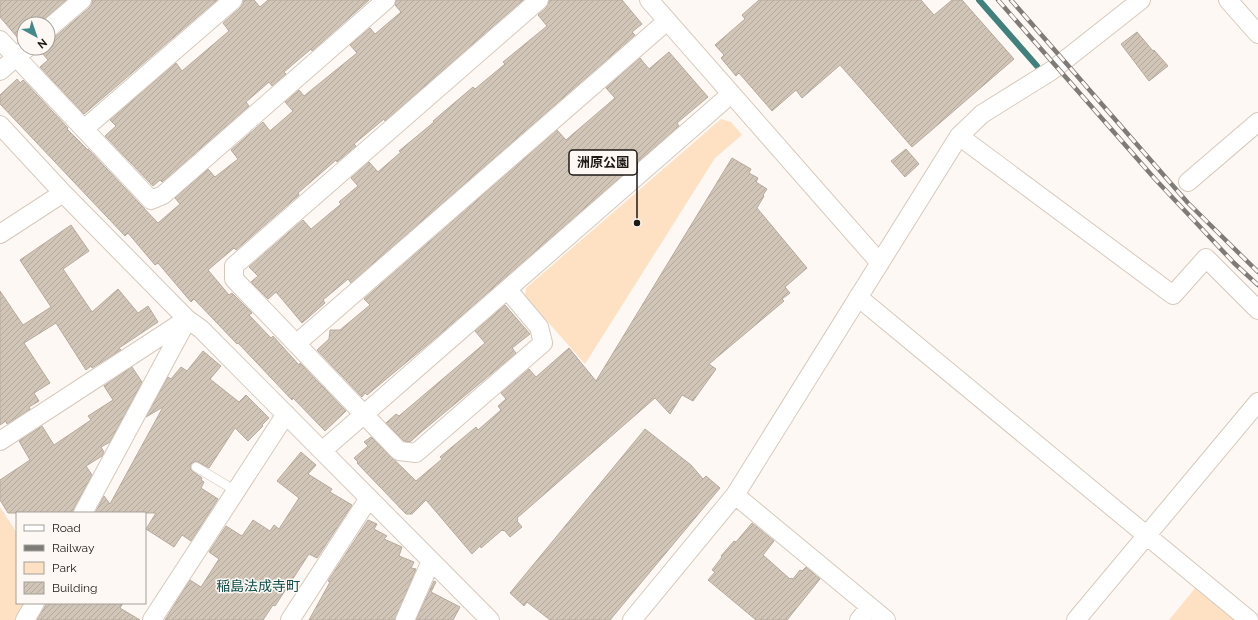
<svg xmlns="http://www.w3.org/2000/svg" width="1258" height="620" font-family="Raleway,'Noto Sans JP',sans-serif">
	<defs>
		<pattern id="building-hatch" width="6" height="6" patternUnits="userSpaceOnUse"><rect width="6" height="6" fill="#d1c5b7"/><path d="M-1 1l2-2M0 6l6-6M5 7l2-2" fill="none" stroke="#b3a99c"/></pattern>
	</defs>
	<rect width="100%" height="100%" fill="#fdf8f3"/>
	<path fill="#fee1c3" d="M721 119 731 122 742 135 715 158 585 364 525 296 526 288Z
		M0 507 17 533V603H27L18 620H0Z
		M1196 587 1235 620H1169Z"/>
	<g fill="none" stroke-linecap="round" stroke-linejoin="round">
		<path stroke="#40807d" stroke-width="6" d="M979 0 1037 66"/>
	</g>
	<path fill="url(#building-hatch)" stroke="#b7ab9e" d="M0 0H66L39 24H24V32L17 37 0 17Z
		M92 0H217L84 114 40 67 48 60 38 48H48V39L55 37 89 8 92 4Z
		M243 0H254L260 7 268 0H369L312 51 311 49 284 72 286 74 272 86 269 82 246 102 249 106 162 182 160 180 153 186 105 136 116 126 110 120 176 63 182 71 229 31 223 23 240 8 243 4Z
		M396 0H523L385 121 384 119 354 144 356 146 337 162 336 160 298 193 299 195 236 250 234 248 208 270 229 295 232 293 252 313 249 315 271 338 273 336 299 365 300 363 346 411 325 431 293 398 292 400 238 343 237 344 194 299 191 302 158 263 155 265 128 233 125 236 0 104V95L17 79 20 83 23 80 68 128 67 129 88 150V149L158 223 180 204 175 198 208 169 215 177 238 159 231 150 263 122 270 131 293 111 285 102 299 90 304 96 357 53 350 45 370 28 375 34 401 12 395 5Z
		M549 0H622L642 24 632 32 635 35 351 283 348 279 323 300 325 303 302 323 276 292 268 299 251 282 258 276 249 267 303 220 311 229 341 204 339 202 358 186 351 178 369 162 378 172 401 152 399 151 434 122 433 121 473 87 475 89 505 64 503 62 547 26 538 15 546 8Z
		M759 0H921L934 15 952 0H962L1014 59 912 147 840 65 802 98 796 90 772 111 739 73 736 76 721 58 724 55 715 45 745 19 742 15Z
		M1137 32 1153 51 1154 50 1168 66 1149 81 1121 44Z
		M669 52 708 97 677 123 679 126 438 336 367 395 365 393 362 397 317 350 329 339 330 330H340L370 305 364 299 557 130 566 140 615 98 606 88 640 58 649 69Z
		M906 149 919 164 905 177 891 161Z
		M732 158 751 169 749 173 758 178 756 182 767 189 763 195 764 196 757 208 807 268 785 287 790 293 782 299 784 301 709 364 716 369 693 401 682 395 670 414 655 398 517 518 518 520 517 521 522 527 510 537 504 530 503 531 502 530 481 548 480 546 472 554 426 500 412 514H406L357 463 358 462 354 458 368 446 364 442 371 437 416 481 442 459 440 457 476 427 478 430 501 410 498 406 506 399 501 393 529 369 536 377 569 348 596 381Z
		M71 225 89 251 63 269 92 312 118 289 138 313 148 306 158 322 119 348 121 350 92 368 91 366 86 370 56 323 24 343 50 383 34 393 39 401 29 407 30 409 7 424 6 421 0 425V291L23 325 51 307 20 260Z
		M505 305 530 334 512 348 516 353 420 433 410 442 404 441 386 423 396 414 399 416 485 343 475 331Z
		M203 351 221 366 210 379 239 402 246 395 269 418 262 425 263 426 248 441 235 428 209 468 196 461 191 464V470L202 478 201 480 204 482 201 488 218 499 191 541 182 535 174 547 146 529 156 513H95L104 496 110 504 163 407 146 417 168 377 171 379 181 367 187 371Z
		M132 367 142 382 110 442 101 447 104 452 102 456 86 466 92 475 74 508 73 513H8L0 500V480L30 460 19 441 42 426 54 445 91 420 88 416 113 400 104 386Z
		M645 429 691 465 703 479 706 476 720 488 610 620H550L527 602 524 606 510 593Z
		M301 452 316 465 308 474 332 489 330 492 352 505 317 558 309 554 275 606 273 605 263 620H165L190 580 201 587 219 559 209 552 226 526 242 536 253 520 270 531 274 525 279 529 299 498 277 481Z
		M368 520 377 524 374 529 387 536 384 539 402 547 399 556 414 562 411 568 416 569 395 620H309L330 582 328 581Z
		M752 523 774 541 763 555 790 579 791 578 793 579 800 570 802 571 806 567 820 579 787 620H756L708 580 715 572 712 570 722 557 721 556 734 541 736 542Z
		M434 581 436 582 431 592 460 607 453 620H416Z
		M47 603H123L120 608 140 620H37Z"/>
	<g fill="none" stroke-linecap="round" stroke-linejoin="round">
		<defs>
			<path id="lane" d="M196 467 236 491"/>
			<path id="street" d="M649 0 880 263
				M1228 0 1258 34
				M48 29 82 0
				M0 40 151 200 163 195 386 0
				M0 71 27 48
				M0 125 63 193 187 319 201 329 490 620
				M84 129 233 0
				M959 136 1173 295 1206 258 1258 310
				M1188 182 1258 122
				M0 234 63 193
				M508 290 539 327 543 343 416 453 399 451 234 279V266L539 0
				M858 297 1249 620
				M296 344 667 21
				M0 441 187 319
				M322 451 731 94
				M735 495 886 620
				M83 513 186 322
				M25 620 35 603
				M152 620 286 414
				M290 620 369 498
				M405 620 431 561
				M632 620 735 495 959 136 982 114 1051 71 1141 0
				M859 620 870 607
				M1076 620 1258 402"/>
		</defs>
		<use href="#lane" stroke="#d6c9bc" stroke-width="10"/>
		<use href="#street" stroke="#d6c9bc" stroke-width="20"/>
		<use href="#lane" stroke="#fff" stroke-width="9"/>
		<use href="#street" stroke="#fff" stroke-width="18"/>
		<defs>
			<path id="rail" d="M998 0 1155 179 1234 263 1258 285
				M1011 0 1188 203 1258 272"/>
		</defs>
		<use href="#rail" stroke="#7f7b76" stroke-width="4.5"/>
		<use href="#rail" stroke="#fdf8f3" stroke-width="3" stroke-dasharray="9" stroke-linecap="butt"/>
	</g>
	<g text-anchor="middle" dominant-baseline="central" stroke-width="3" stroke-linejoin="round" paint-order="stroke">
		<g font-size="14" fill="#114f4e" stroke="#fdf8f3">
			<text x="258" y="586">稲島法成寺町</text>
		</g>
	</g>
	<path fill="none" stroke="#1d1914" stroke-width="1.5" d="M637 223L637 162"/>
	<circle fill="#1d1914" stroke="#fdf8f3" stroke-width="1.5" cx="637" cy="223" r="4"/>
	<rect fill="#fdf8f3" stroke="#1d1914" stroke-width="1.5" x="569" y="150" width="68" height="25" rx="4"/>
	<g font-size="13" text-anchor="middle" font-weight="bold" fill="#1d1914">
		<text x="603" y="167">洲原公園</text>
	</g>
	<rect x="16" y="512" width="130" height="92" fill="#fdf8f3" stroke="#a39f9a"/>
	<rect x="24" y="525" width="20" height="6" fill="#ffffff" stroke="#a39f9a"/>
	<text x="52" y="532" font-size="12" fill="#1d1914">Road</text>
	<rect x="24" y="545" width="20" height="6" fill="#7f7b76" stroke="#a39f9a"/>
	<text x="52" y="552" font-size="12" fill="#1d1914">Railway</text>
	<rect x="24" y="562" width="20" height="12" fill="#fee1c3" stroke="#a39f9a"/>
	<text x="52" y="572" font-size="12" fill="#1d1914">Park</text>
	<rect x="24" y="582" width="20" height="12" fill="url(#building-hatch)" stroke="#a39f9a"/>
	<text x="52" y="592" font-size="12" fill="#1d1914">Building</text>
	<g transform="translate(36 36) rotate(140)"><circle r="19" fill="#fdf8f3" stroke="#a39f9a"/>
	<path d="M0-3L7 15L0 10L-7 15Z" fill="#438b8a"/>
	<text y="-6" font-size="11" font-weight="bold" text-anchor="middle" fill="#1d1914">N</text>
	</g>
</svg>
